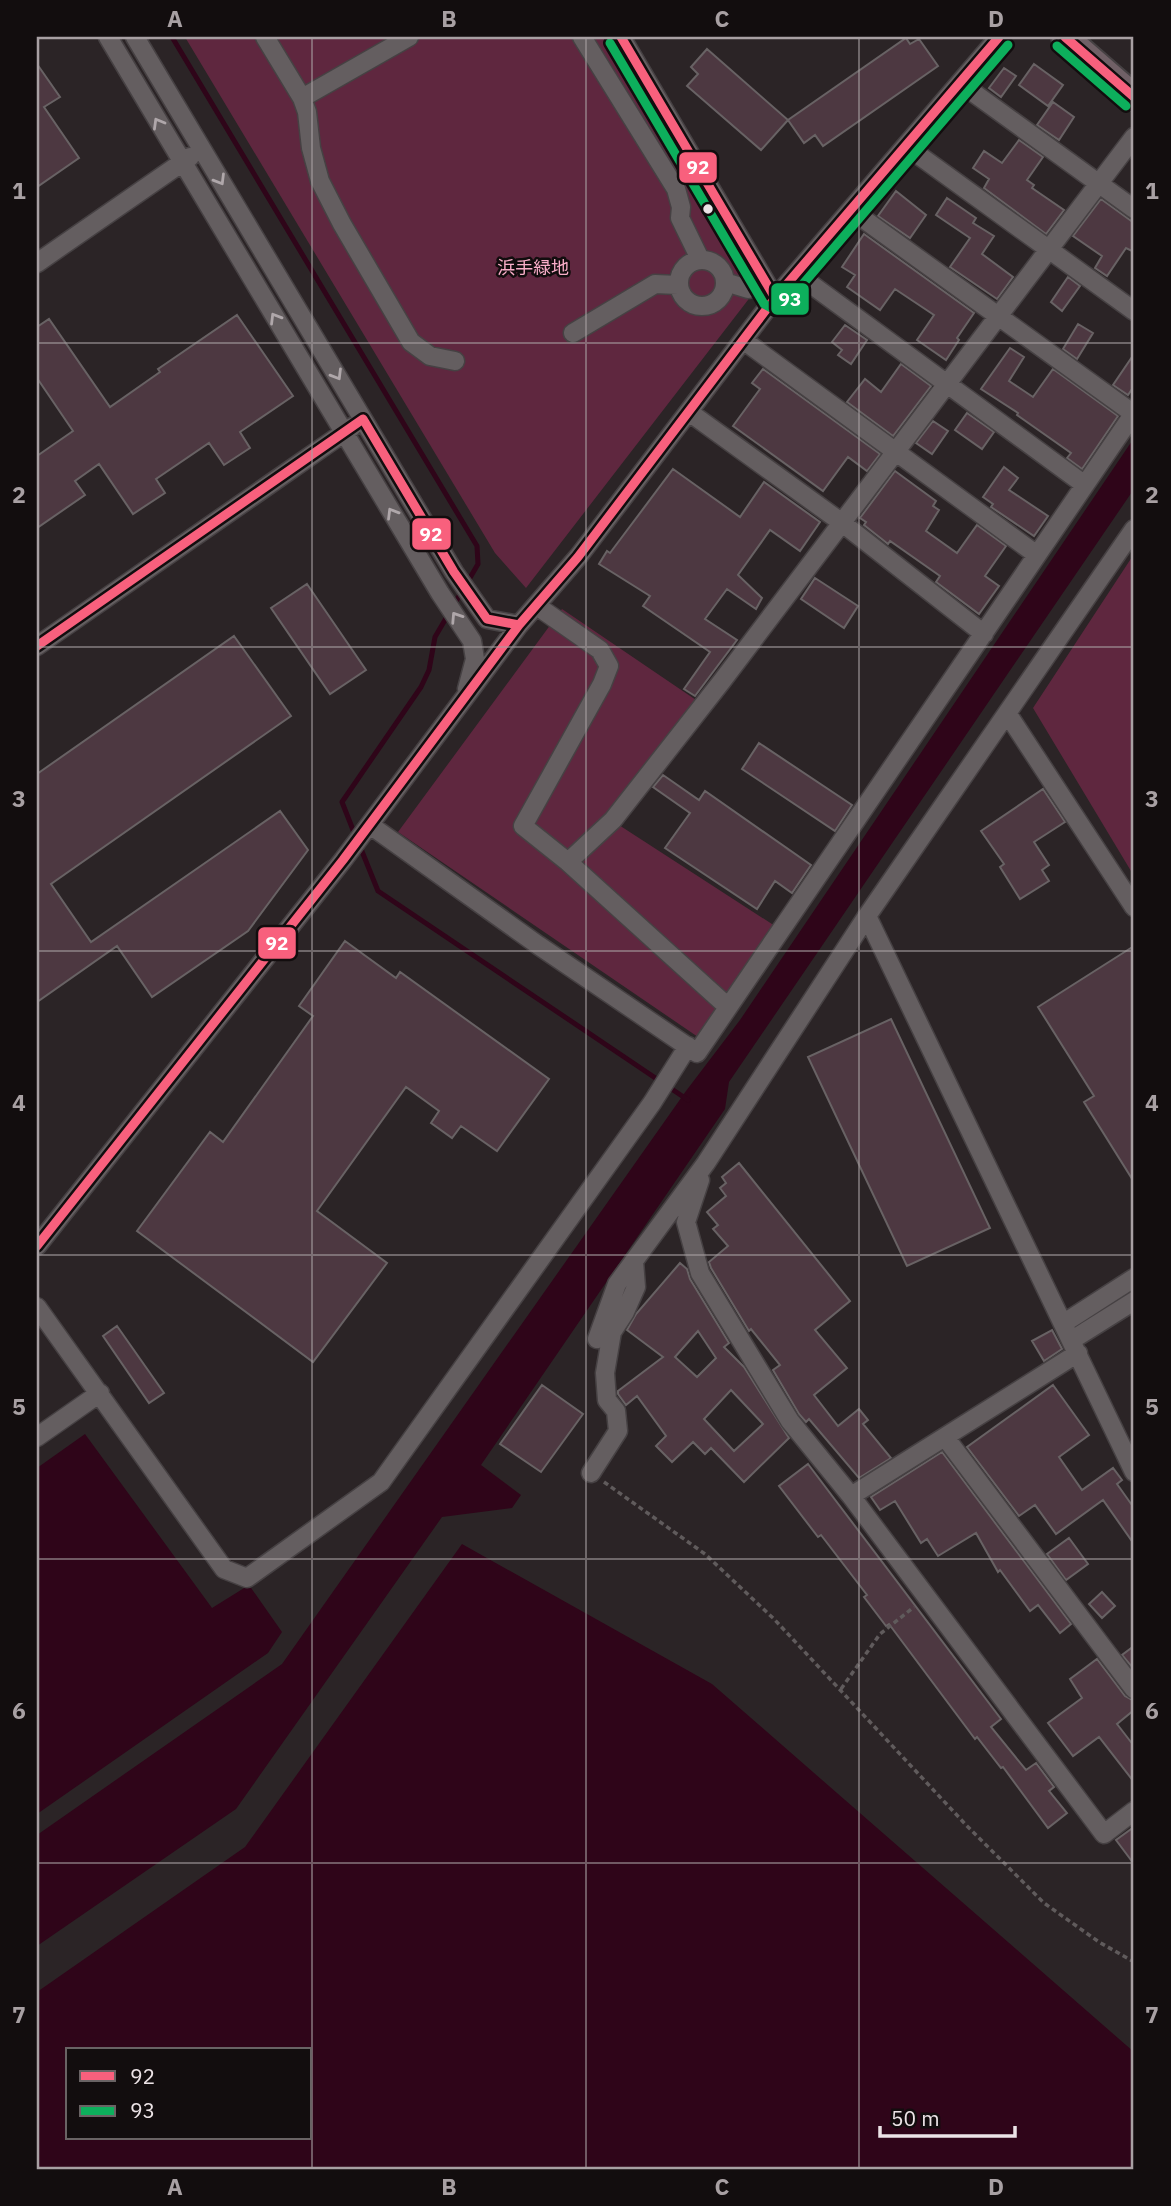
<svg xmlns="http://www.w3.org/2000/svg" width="1171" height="2206" font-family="'IBM Plex Sans','Noto Sans JP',sans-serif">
	<rect width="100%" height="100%" fill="#2b2426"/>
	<path fill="#5f273f" d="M185 37H604L750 281 748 300 526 588 495 553Z
		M1134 554V876L1033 708Z
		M562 609 696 700 605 816 775 926 698 1037 398 832Z"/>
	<path fill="#2f0519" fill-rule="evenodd" d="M1134 438V489L729 1082 725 1109 481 1465 521 1495 512 1508 442 1517 236 1809 37 1946V1835L282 1664 686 1091 740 1020Z
		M85 1434 212 1608 249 1585 282 1632 268 1653 37 1814V1468Z
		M462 1544 712 1684 1134 2052V2169H37V1992L245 1847ZM68 2050H310V2138H68Z"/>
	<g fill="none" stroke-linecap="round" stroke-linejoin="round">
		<path stroke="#2f0519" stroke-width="5" d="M172 37 477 546 478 564 467 583
			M355 835 342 802 421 687 429 670 435 637 462 591
			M359 844 378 891 688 1100"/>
	</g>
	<path fill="#4d3841" stroke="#686264" stroke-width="2" fill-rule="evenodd" d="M906 38 910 44 919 39 938 66 823 146 815 135 804 143 788 120Z
		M707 49 788 120 761 150 687 86 698 74 691 67Z
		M37 64 60 97 44 107 79 158 37 187Z
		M1034 64 1063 85 1048 106 1019 85Z
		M1004 68 1016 76 1001 97 989 88Z
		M1053 102 1074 117 1059 140 1037 125Z
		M1019 140 1043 157 1027 180 1034 185 1032 188 1064 210 1046 234 984 188 989 179 973 168 984 151 1002 163Z
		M896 191 926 215 910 238 878 216Z
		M947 198 976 218 973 223 994 236 982 254 1013 277 997 299 950 267 970 238 936 215Z
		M1101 199 1134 223V252L1126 248 1107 276 1095 268 1102 256 1073 236Z
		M864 234 974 313 957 338 959 340 946 360 917 340 934 315 895 289 880 310 847 287 855 275 842 267Z
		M1068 277 1080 286 1062 311 1051 302Z
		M237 315 293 396 240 432 250 448 224 465 209 443 156 479 165 493 133 514 99 464 75 481 85 495 37 528V456L73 431 37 378V327L49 319 110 407 160 372 158 369Z
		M1078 324 1093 333 1077 359 1063 349Z
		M845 325 867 340 851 364 838 355 842 350 832 342Z
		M1010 348 1024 357 1009 381 1033 397 1053 369 1118 416 1082 469 1067 458 1071 453 1017 415 1018 413 981 389Z
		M1134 354V386L1128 395 1113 385Z
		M901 364 931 386 893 436 847 402 865 379 881 392Z
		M763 369 880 454 867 471 848 457 823 491 733 426 760 389 752 383Z
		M967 413 994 432 982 449 955 430Z
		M933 421 948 431 932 454 916 443Z
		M1004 467 1018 478 1009 490 1048 516 1034 536 991 507 993 504 983 497Z
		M673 469 740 517 764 482 820 522 800 551 770 530 738 575 762 598 756 609 727 589 705 619 737 640 695 696 684 689 710 652 643 606 650 596 599 564 607 551 610 553Z
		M895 471 936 501 933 506 939 510 926 531 957 553 977 525 1006 546 985 576 999 586 979 614 936 582 940 576 890 541 888 544 883 540 864 525 866 522 860 518Z
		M815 578 858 606 844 628 801 599Z
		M307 584 366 670 330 694 271 608Z
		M234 636 291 716 51 884 91 942 280 811 308 850 248 931 152 997 117 946 37 1002V774Z
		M759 743 852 805 835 831 742 769Z
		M663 775 699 800 705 791 811 865 792 893 775 881 757 909 665 848 690 813 653 787Z
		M1043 789 1065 822 1034 842 1049 865 1042 870 1049 881 1020 899 1000 867 1004 864 981 831Z
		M345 941 396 978 400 972 549 1079 497 1151 461 1126 452 1138 431 1123 439 1111 406 1087 317 1211 387 1263 313 1362 137 1231 210 1132 223 1142 313 1016 299 1006Z
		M1134 946V1182L1084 1102 1094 1096 1038 1007Z
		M891 1019 990 1228 907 1266 808 1057Z
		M739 1163 850 1301 815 1330 847 1368 814 1395 838 1426 859 1409 868 1420 863 1424 891 1458 859 1478 809 1419 806 1422 799 1414 773 1370 780 1365 751 1329 749 1331 711 1268 709 1262 728 1246 713 1229 718 1225 707 1212 726 1196 720 1188 726 1183 722 1177Z
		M680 1263 687 1269 690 1279 729 1343 724 1347 744 1367 789 1438 744 1482 711 1448 705 1454 693 1442 672 1462 656 1446 666 1436 637 1396 626 1405 618 1394V1391L663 1357 627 1330 636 1314ZM698 1331 716 1358 697 1377 675 1357ZM731 1390 763 1424 734 1451 704 1419Z
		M117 1326 164 1393 149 1403 103 1336Z
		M1052 1330 1062 1349 1044 1361 1032 1341Z
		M542 1385 583 1414 541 1472 500 1444Z
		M1053 1385 1089 1435 1059 1457 1082 1490 1113 1468 1122 1480 1117 1484 1134 1508V1544L1103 1500 1056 1534 1035 1505 1019 1516 967 1447Z
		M942 1452 1071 1624 1060 1633 1038 1605 1030 1611 1000 1570 998 1572 976 1533 938 1556 927 1539 921 1543 895 1501 880 1510 871 1497Z
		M808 1464 1001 1719 991 1727 1026 1770 1036 1763 1054 1787 1049 1791 1067 1813 1048 1828 1003 1767 1001 1768 977 1737 975 1739 889 1624 886 1626 864 1597 867 1595 821 1535 818 1537 779 1486Z
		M1069 1538 1088 1564 1066 1580 1047 1554Z
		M1102 1592 1115 1606 1102 1618 1089 1604Z
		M1134 1646V1665L1132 1667 1122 1655Z
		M1097 1659 1125 1696 1134 1701V1710L1117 1724 1134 1746V1782L1099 1737 1073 1756 1048 1723 1082 1698 1070 1679Z
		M1134 1827V1864L1116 1840Z"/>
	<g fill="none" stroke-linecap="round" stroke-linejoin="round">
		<defs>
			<path id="minor" d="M108 37 440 593 472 641 475 659 467 689
				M135 37 454 572 487 619 519 625
				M265 37 302 98 307 112 311 148 320 181 342 224 411 342 430 356 455 361
				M582 37 676 189 681 207 680 218 700 259
				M621 37 775 298
				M960 83 1134 209
				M302 98 409 37
				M906 146 1134 311
				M851 210 1134 414
				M679 283a23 23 0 1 1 46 0a23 23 0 1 1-46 0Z
				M37 263 190 157
				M797 274 1085 485
				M725 282 748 289 764 281
				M573 333 655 284 678 285
				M743 340 1037 555
				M689 412 841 522 984 634
				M537 606 600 650 609 666 602 684 523 826 568 862 728 1007
				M37 646 352 427
				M1007 713 1134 907
				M370 825 538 945 697 1053 1134 413
				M568 862 613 820 722 681 1134 137
				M867 916 1134 1472
				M700 1180 686 1222 700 1273 790 1421 851 1496 1104 1834 1134 1811
				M37 1246 343 860 519 625 578 557 775 298 999 37
				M37 1307 224 1569 247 1578 381 1482 652 1103 688 1046
				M1064 1323 1134 1278
				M597 1339 617 1284 706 1163 867 916 1134 529
				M1072 1340 1134 1301
				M37 1437 100 1393
				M945 1437 1134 1689
				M591 1473 618 1431 616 1411 607 1400 605 1373 612 1332 625 1312 636 1287 634 1261
				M851 1496 1078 1353"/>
			<path id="highway" d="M1065 37 1134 97"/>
		</defs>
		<use href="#minor" stroke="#464143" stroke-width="21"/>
		<use href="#highway" stroke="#464143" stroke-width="30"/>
		<path stroke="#605b5c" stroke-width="3.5" stroke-dasharray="5 3.5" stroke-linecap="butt" d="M604 1482 705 1554 774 1619 967 1826 1044 1903 1099 1942 1134 1962
			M841 1689 880 1634 914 1607"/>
		<use href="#minor" stroke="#645e60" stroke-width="18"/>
		<use href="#highway" stroke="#706066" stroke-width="26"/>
		<defs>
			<path id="bus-1" d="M621 37 775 298
				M1065 37 1134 97
				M363 419 454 572 487 619 519 625
				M37 646 363 419
				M37 1246 343 860 519 625 578 557 775 298 999 37"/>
			<path id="bus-2" d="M610 43 764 304 775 310 784 306 1008 45
				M1057 46 1126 106"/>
		</defs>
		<use href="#bus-1" stroke="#120d0e" stroke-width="14"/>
		<use href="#bus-2" stroke="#120d0e" stroke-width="14"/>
		<use href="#bus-1" stroke="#f8607d" stroke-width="9"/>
		<use href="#bus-2" stroke="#0daf5c" stroke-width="9"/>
	</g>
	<defs><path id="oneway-chevron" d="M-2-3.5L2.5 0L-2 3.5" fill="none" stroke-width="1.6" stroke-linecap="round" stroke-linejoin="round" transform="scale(1.75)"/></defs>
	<g stroke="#afa7aa">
		<use href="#oneway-chevron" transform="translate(158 123) rotate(-120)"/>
		<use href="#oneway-chevron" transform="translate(220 180) rotate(59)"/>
		<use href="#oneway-chevron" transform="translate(275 318) rotate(-121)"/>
		<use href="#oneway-chevron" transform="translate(337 375) rotate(59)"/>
		<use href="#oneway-chevron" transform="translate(392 513) rotate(-121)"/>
		<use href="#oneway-chevron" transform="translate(456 617) rotate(-123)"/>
	</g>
	<path fill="none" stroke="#a8a0a3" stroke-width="2" stroke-opacity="0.55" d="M312 37V2169M586 37V2169M859 37V2169M37 343H1134M37 647H1134M37 951H1134M37 1255H1134M37 1559H1134M37 1863H1134"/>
	<circle fill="#ece3e6" stroke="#120d0e" stroke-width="2.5" cx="708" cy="209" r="6"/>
	<g text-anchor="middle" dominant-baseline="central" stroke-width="5" stroke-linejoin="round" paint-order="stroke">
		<g font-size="18" fill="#faaec9" stroke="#120d0e">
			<text x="533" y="267">浜手緑地</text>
		</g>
	</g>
	<g stroke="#120d0e" stroke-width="2.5">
		<rect x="678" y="151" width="40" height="33" rx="7" fill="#f8607d"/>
		<rect x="770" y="282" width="40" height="34" rx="7" fill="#0daf5c"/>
		<rect x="411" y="517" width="41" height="34" rx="7" fill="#f8607d"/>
		<rect x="257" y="926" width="40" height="34" rx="7" fill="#f8607d"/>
	</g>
	<g font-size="19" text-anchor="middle" font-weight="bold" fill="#fff">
		<text x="698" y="174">92</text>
		<text x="790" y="306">93</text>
		<text x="431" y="541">92</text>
		<text x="277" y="950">92</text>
	</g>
	<rect width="1171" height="2206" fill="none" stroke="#120d0e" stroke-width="77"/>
	<rect x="66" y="2048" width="245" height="91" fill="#120d0e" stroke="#696364" stroke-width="2"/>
	<rect x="80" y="2071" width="35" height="10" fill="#f8607d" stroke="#696364" stroke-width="2"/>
	<text x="130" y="2084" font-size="21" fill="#ece3e6">92</text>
	<rect x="80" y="2106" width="35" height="10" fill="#0daf5c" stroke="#696364" stroke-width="2"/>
	<text x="130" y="2118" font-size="21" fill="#ece3e6">93</text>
	<path d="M880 2126v10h135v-10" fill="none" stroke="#ece3e6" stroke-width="3.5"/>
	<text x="891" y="2126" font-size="21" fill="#ece3e6" stroke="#120d0e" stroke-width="5" paint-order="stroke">50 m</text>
	<rect x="38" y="38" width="1094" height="2130" fill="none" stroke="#a8a0a3" stroke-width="2.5"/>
	<g font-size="23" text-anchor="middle" font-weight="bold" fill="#a8a0a3">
		<text x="175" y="27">A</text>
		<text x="449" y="27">B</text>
		<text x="722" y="27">C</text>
		<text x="996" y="27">D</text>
		<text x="19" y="199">1</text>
		<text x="1152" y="199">1</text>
		<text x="19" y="503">2</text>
		<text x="1152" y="503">2</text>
		<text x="19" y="807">3</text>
		<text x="1152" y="807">3</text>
		<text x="19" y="1111">4</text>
		<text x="1152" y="1111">4</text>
		<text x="19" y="1415">5</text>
		<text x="1152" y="1415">5</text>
		<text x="19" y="1719">6</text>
		<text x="1152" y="1719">6</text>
		<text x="19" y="2023">7</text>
		<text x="1152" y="2023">7</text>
		<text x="175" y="2195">A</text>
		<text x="449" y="2195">B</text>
		<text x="722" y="2195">C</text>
		<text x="996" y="2195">D</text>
	</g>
</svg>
